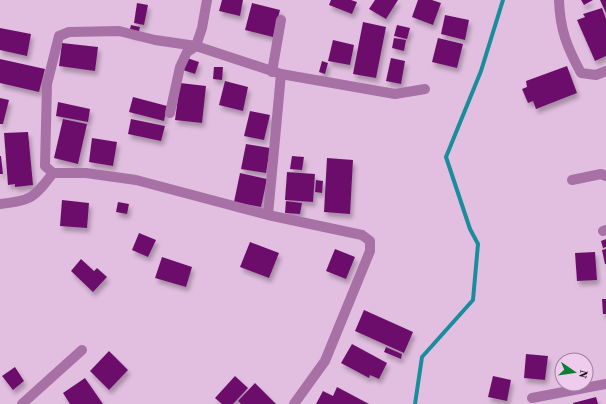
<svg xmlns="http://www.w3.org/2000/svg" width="606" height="404" font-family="'Source Serif 4',serif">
	<defs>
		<filter id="shadow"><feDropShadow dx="2.5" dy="4.5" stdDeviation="2" flood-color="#0004"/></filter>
	</defs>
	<rect width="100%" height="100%" fill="#e2bfe0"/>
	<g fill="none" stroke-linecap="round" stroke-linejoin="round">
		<path stroke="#198d9b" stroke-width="4" d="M415 404 422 357 473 300 478 244 470 229 446 157 481 71 503 0"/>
	</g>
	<path fill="#6c106c" filter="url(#shadow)" d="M222 0H243L240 16 219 11Z
		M331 0H351L357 2 352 14 329 5Z
		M375 0H398L386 19 369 9Z
		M418 0H432L441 3 433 25 412 17Z
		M581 0H593L584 5Z
		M600 0H606V13Z
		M137 3 148 5 144 25 134 23Z
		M252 3 280 10 273 37 245 30Z
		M602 8 606 19V56L595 61 577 20 585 17 583 14Z
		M445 15 469 20 465 40 441 34Z
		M363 22 386 27 376 78 353 74Z
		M131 25 140 27 138 35 129 33Z
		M397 25 410 28 407 39 394 36Z
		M0 28 31 34 27 56 0 50Z
		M394 38 406 40 404 51 392 48Z
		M438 38 463 44 457 68 432 62Z
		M333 40 354 45 350 65 328 61Z
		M62 43 98 47 95 71 59 66Z
		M187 58 199 62 195 74 183 70Z
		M391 58 405 61 401 84 386 81Z
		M0 59 45 69 39 92 0 83Z
		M322 61 328 63 325 74 319 72Z
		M567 66 577 93 536 109 533 101 528 103 522 89 527 87 526 81Z
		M214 67H223L222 80 213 79Z
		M225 81 248 87 243 111 219 105Z
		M180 83 206 86 202 123 175 120Z
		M133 97 167 106 164 121 129 112Z
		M0 98 9 100 3 124H0Z
		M58 102 90 109 88 122 56 116Z
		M250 111 270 115 264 140 244 136Z
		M63 119 87 124 78 164 54 158Z
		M131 119 165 126 161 141 128 134Z
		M28 132 33 185 15 187V184L8 185 4 133Z
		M92 138 117 142 113 166 89 162Z
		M246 144 270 148 266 173 241 169Z
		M0 156H1L3 174H0Z
		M292 156 304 157 302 170 290 169Z
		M327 158 353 160 350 214 324 212Z
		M287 172 315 174 313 202 285 200Z
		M240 173 267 179 261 207 234 202Z
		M316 180 323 181 322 193 315 192Z
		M62 200 89 203 87 228 60 226Z
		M286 201 302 203 300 214 285 213Z
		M118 202 129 204 127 214 116 212Z
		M139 233 156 240 148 257 132 250Z
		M606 239V247L603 248 601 241Z
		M250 242 279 253 269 278 240 267Z
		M335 249 355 257 346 279 326 271Z
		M606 249V264H605L602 250Z
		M595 252 597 280 577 281 575 253Z
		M162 257 192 267 186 287 155 278Z
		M81 259 94 271 97 268 107 277 93 292 71 271Z
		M602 299H606V314H603Z
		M364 310 413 332 404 353 355 331Z
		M352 344 387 363 379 379 370 375 369 378 341 363Z
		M386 347 402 354 401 359 384 352Z
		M109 351 128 370 109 390 90 371Z
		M526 354 548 356 545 380 524 378Z
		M15 367 24 381 13 390 2 376Z
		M235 376 248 388 233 404H222L215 398Z
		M493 376 511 380 507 401 488 397Z
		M85 378 103 404H70L63 393Z
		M255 383 276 404H241L238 401Z
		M337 387 369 404H316L323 391 333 396Z
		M596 397 598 404H573V403Z"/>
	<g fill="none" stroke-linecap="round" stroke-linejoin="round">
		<path stroke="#a771a5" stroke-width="10" d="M559 0C560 30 567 47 581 73L596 75 606 71
			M272 72 281 20
			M170 113 180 67 187 52 196 46 202 28 207 0
			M572 180 601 174 606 176
			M0 204C31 201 34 198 53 173
			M268 215 281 74
			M603 231 606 230
			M532 398 606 384
			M22 404 82 350
			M294 404 325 361 370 251V241L362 235 268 215 136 180 86 173H53L45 166 47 84 59 36 69 32 119 31 155 40 196 46 281 74 395 94 425 89"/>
	</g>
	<g transform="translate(574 372) rotate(103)"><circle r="19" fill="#efcced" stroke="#9d839b"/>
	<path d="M0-3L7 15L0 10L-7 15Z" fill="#0c7d33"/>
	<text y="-6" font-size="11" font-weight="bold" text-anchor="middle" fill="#221621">N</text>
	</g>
</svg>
